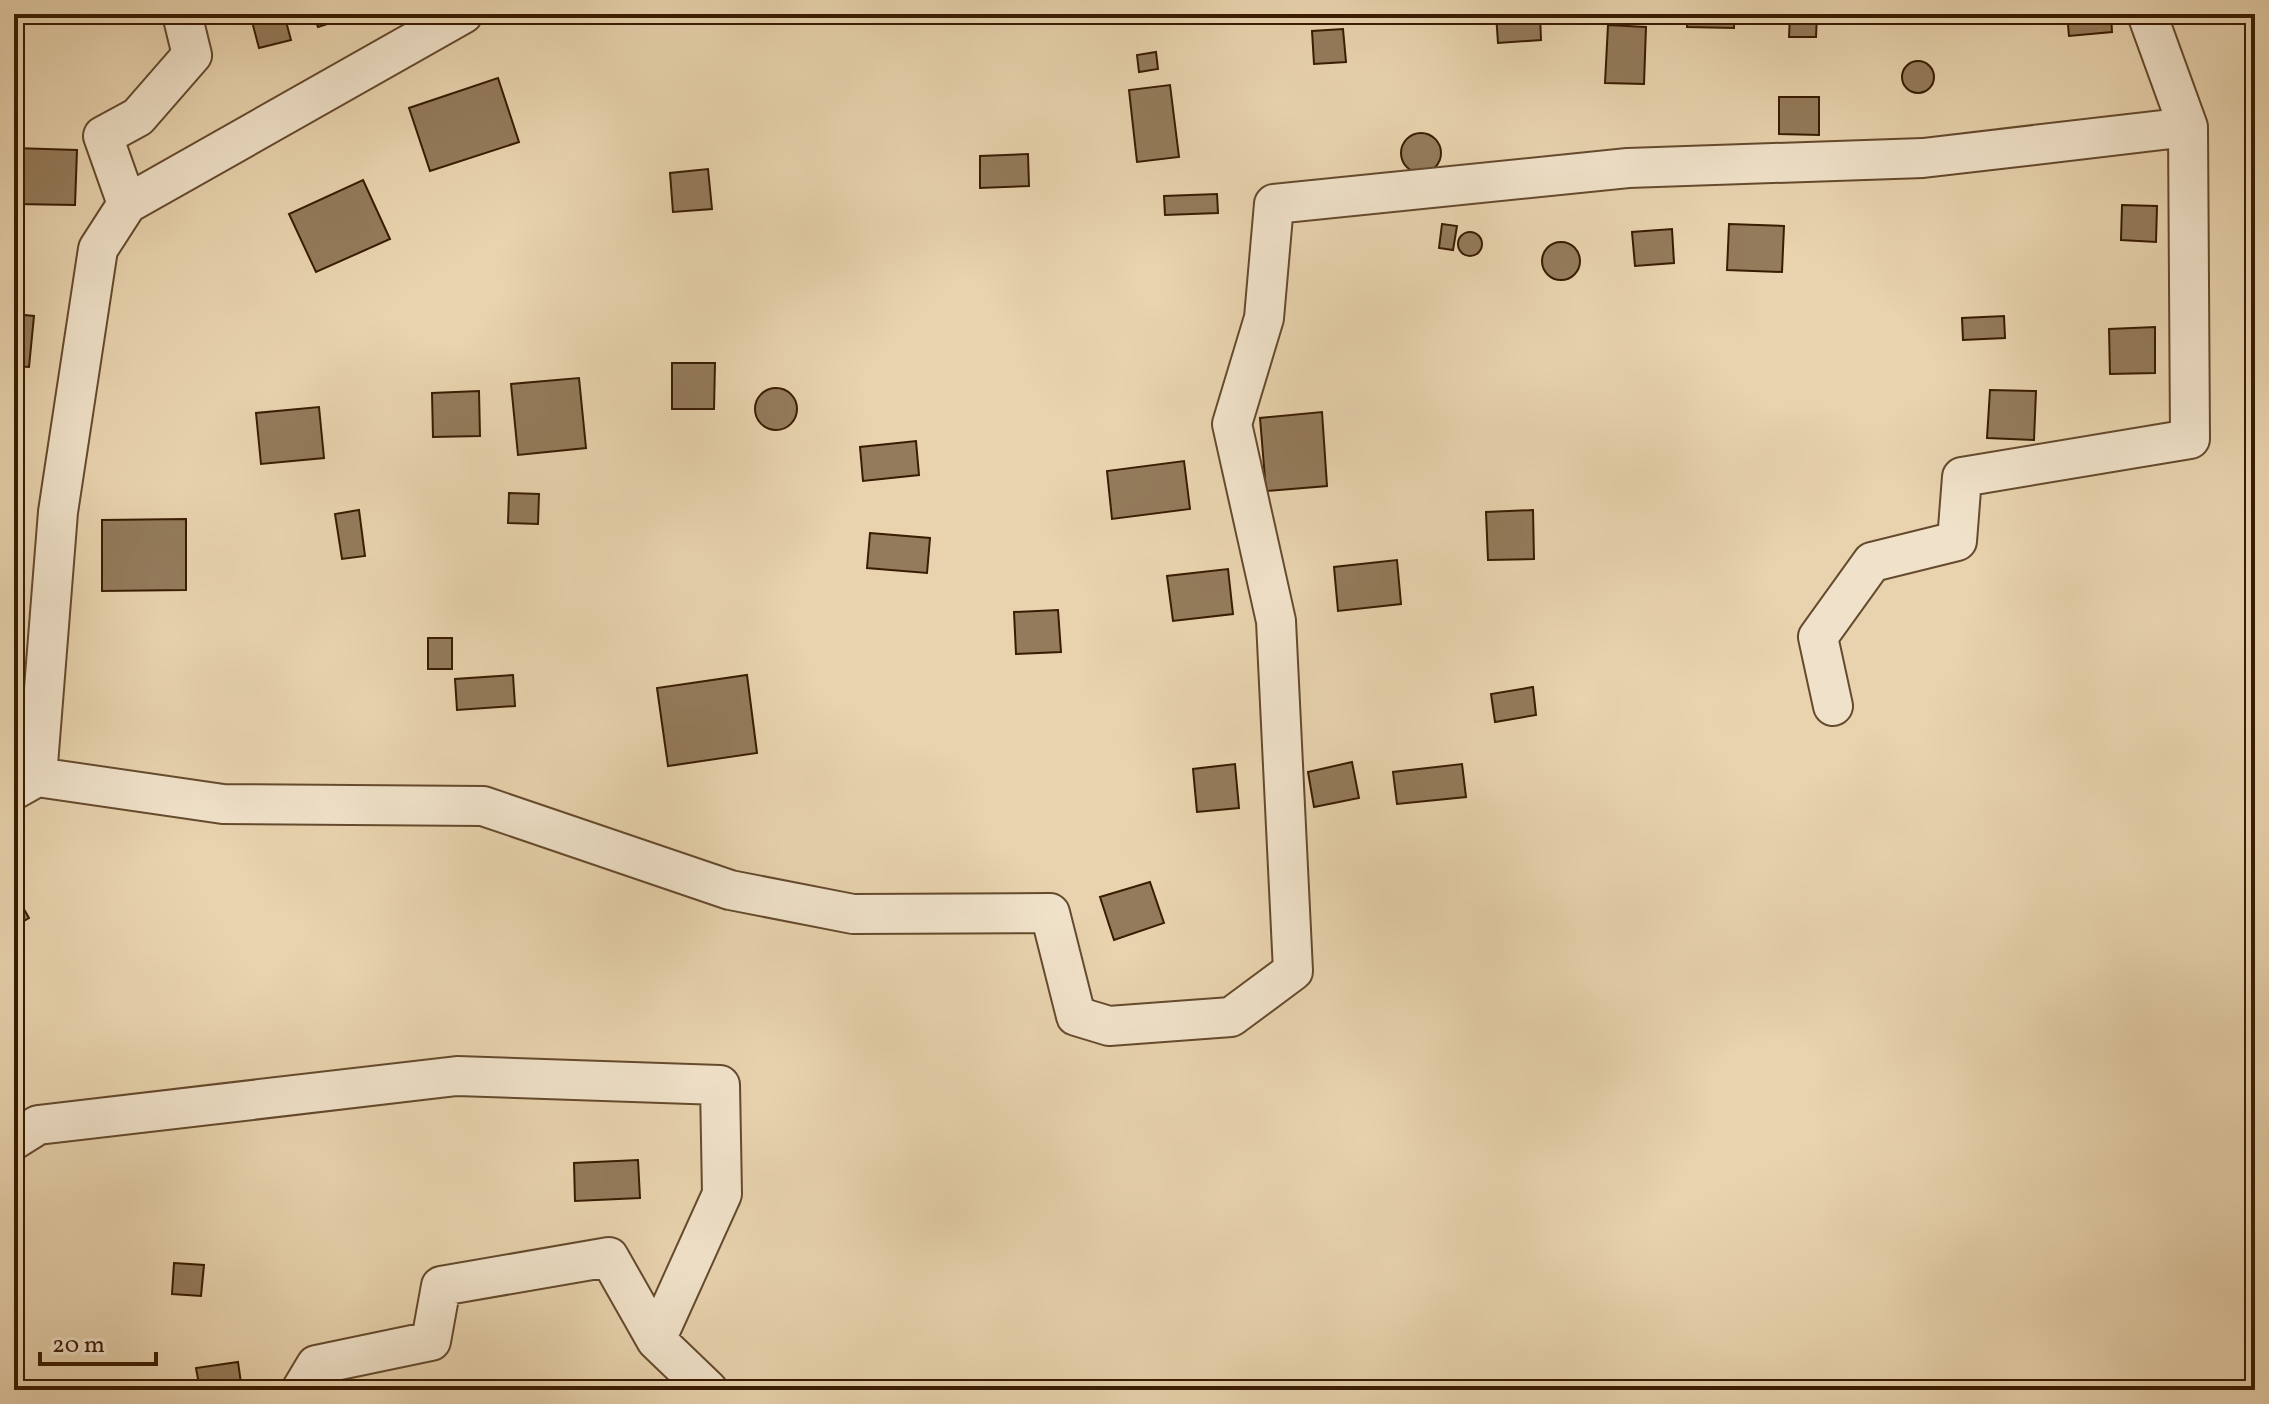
<svg xmlns="http://www.w3.org/2000/svg" width="2269" height="1404" font-family="Vollkorn,serif">
	<rect width="100%" height="100%" fill="#e8d3ae"/>
	<filter id="stains"><feTurbulence type="fractalNoise" baseFrequency=".0025" numOctaves="4"/><feColorMatrix values="0 0 0 0 .2 0 0 0 0 .09 0 0 0 0 .02 0 0 0 .5 -.17"/></filter>
	<radialGradient id="worn" r=".72"><stop offset=".6" stop-color="#630" stop-opacity="0"/><stop offset="1" stop-color="#630" stop-opacity=".3"/></radialGradient>
	<path fill="#947b5b" stroke="#391c02" stroke-width="2" d="M250 14H284L291 40 259 48Z
		M313 14H358L318 27Z
		M1496 14H1540L1541 40 1498 43Z
		M1688 14H1734V28L1687 27Z
		M1790 14H1817L1816 37H1789Z
		M1970 14H2011V16L1971 19Z
		M2067 14H2111L2112 32 2069 36Z
		M1608 25 1646 27 1644 84 1605 83Z
		M1343 29 1346 62 1314 64 1312 31Z
		M1156 52 1158 69 1139 72 1137 55Z
		M1902 77a16 16 0 1 1 32 0a16 16 0 1 1-32 0Z
		M498 78 519 142 430 171 409 108Z
		M1170 85 1179 157 1137 162 1129 90Z
		M1779 97H1819V135L1779 134Z
		M1401 153a20 20 0 1 1 40 0a20 20 0 1 1-40 0Z
		M14 148 77 150 75 205 14 204Z
		M1028 154 1029 186 980 188V156Z
		M708 169 712 209 673 212 670 173Z
		M363 180 390 239 316 272 289 214Z
		M1217 194 1218 213 1165 215 1164 196Z
		M2122 205 2157 206 2156 242 2121 240Z
		M1442 224 1457 226 1453 250 1439 248Z
		M1729 224 1784 226 1782 272 1727 270Z
		M1672 229 1674 263 1635 266 1632 232Z
		M1458 244a12 12 0 1 1 24 0a12 12 0 1 1-24 0Z
		M1542 261a19 19 0 1 1 38 0a19 19 0 1 1-38 0Z
		M14 314 34 316 29 367 14 366Z
		M2004 316 2005 338 1963 340 1962 318Z
		M2155 327V373L2110 374 2109 329Z
		M672 363H715L714 409H672Z
		M579 378 586 448 518 455 511 384Z
		M755 409a21 21 0 1 1 42 0a21 21 0 1 1-42 0Z
		M1990 390 2036 391 2034 440 1987 438Z
		M479 391 480 436 433 437 432 393Z
		M319 407 324 458 261 464 256 413Z
		M1322 412 1327 486 1266 491 1260 418Z
		M916 441 919 475 863 481 860 447Z
		M1184 461 1190 509 1112 519 1107 471Z
		M509 493 539 494 538 524 508 523Z
		M359 510 365 556 342 559 335 514Z
		M1533 510 1534 559 1488 560 1486 512Z
		M186 519V590L102 591V520Z
		M870 533 930 538 927 573 867 568Z
		M1397 560 1401 604 1338 611 1334 567Z
		M1228 569 1233 614 1173 621 1167 576Z
		M1058 610 1061 652 1016 654 1014 612Z
		M428 638H452V669H428Z
		M513 675 515 706 457 710 455 679Z
		M747 675 757 753 668 766 657 688Z
		M1533 687 1536 715 1495 722 1491 694Z
		M1352 762 1359 798 1314 807 1308 772Z
		M1235 764 1239 808 1197 812 1193 769Z
		M1462 764 1466 797 1397 804 1393 772Z
		M1150 882 1164 923 1114 940 1100 897Z
		M14 892 29 918 14 927Z
		M638 1160 640 1198 575 1201 574 1163Z
		M174 1263 204 1265 201 1296 172 1294Z
		M238 1362 242 1390H200L196 1368Z"/>
	<g fill="none" stroke-linecap="round" stroke-linejoin="round">
		<defs>
			<path id="street" d="M127 204 103 136 138 117 192 55 182 14
				M1833 706 1818 637 1872 562 1957 541 1962 477 2190 439 2188 127 2147 14
				M37 777 223 804 483 806 730 890 853 914 1050 913 1076 1016 1109 1026 1231 1017 1293 971 1276 621 1232 424 1264 318 1274 204 1628 168 1923 158 2188 127
				M14 790 37 777 58 512 98 249 127 204 463 14
				M14 1140 38 1125 457 1076 720 1085 722 1194 656 1340
				M301 1390 316 1365 431 1341 441 1286 609 1257 656 1340 708 1390"/>
		</defs>
		<use href="#street" stroke="#654a2d" stroke-width="42"/>
		<use href="#street" stroke="#f0e2ca" stroke-width="38"/>
	</g>
	<rect width="2269" height="1404" fill="none" stroke="#e8d3ae" stroke-width="48"/>
	<rect x="16" y="16" width="2237" height="1372" fill="none" stroke="#391c02" stroke-width="4"/>
	<rect x="24" y="24" width="2221" height="1356" fill="none" stroke="#391c02" stroke-width="2"/>
	<path d="M40 1352v12h116v-12" fill="none" stroke="#391c02" stroke-width="4"/>
	<text x="52" y="1352" font-size="24" fill="#391c02" stroke="#f0e2ca" stroke-width="6" paint-order="stroke">20 m</text>
	<rect width="100%" height="100%" filter="url(#stains)"/>
	<rect width="100%" height="100%" fill="url(#worn)"/>
</svg>
